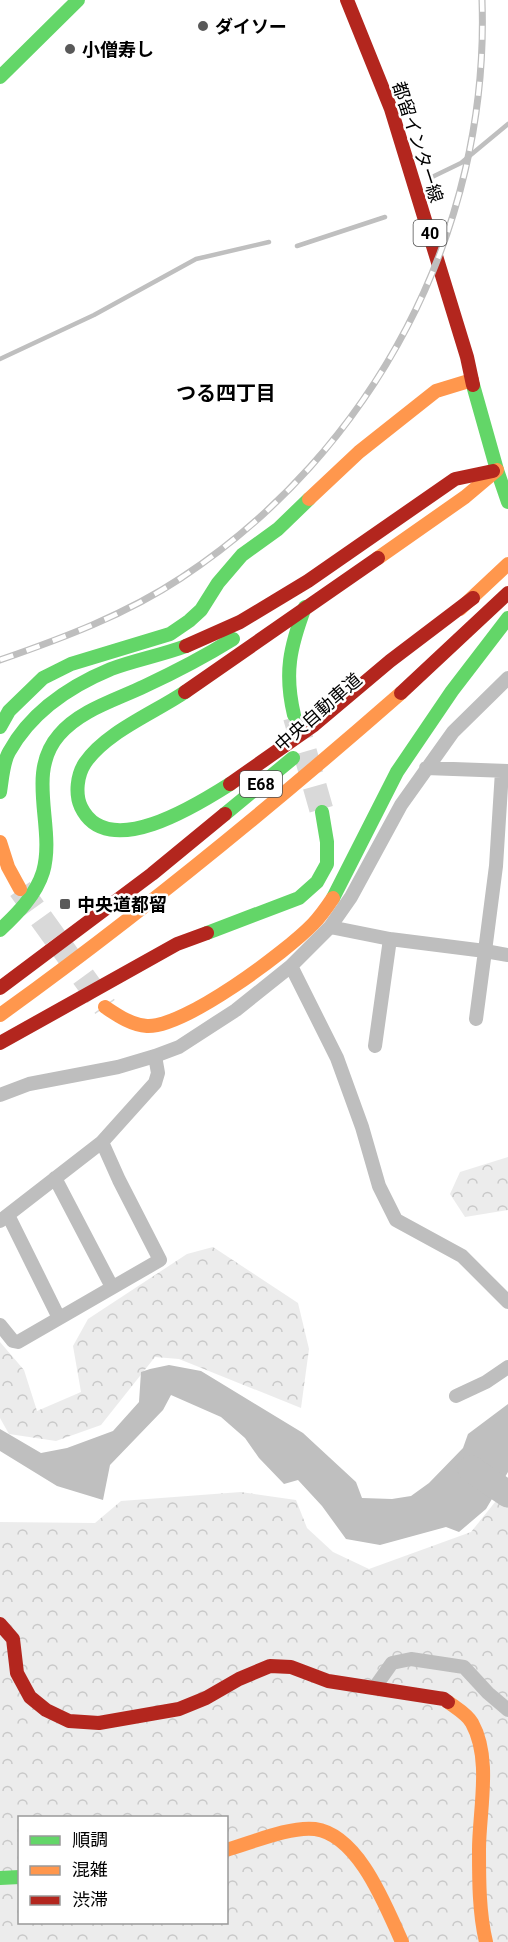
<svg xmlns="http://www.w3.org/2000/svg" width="508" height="1942" font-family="Roboto,'Noto Sans JP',sans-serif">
	<defs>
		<pattern id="forest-crowns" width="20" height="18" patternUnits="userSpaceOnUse" patternTransform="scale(1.5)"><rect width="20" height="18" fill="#ececec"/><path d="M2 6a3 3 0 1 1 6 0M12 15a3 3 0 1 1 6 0" fill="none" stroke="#c9c9c9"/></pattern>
	</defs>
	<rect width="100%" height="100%" fill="#fff"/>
	<path fill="url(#forest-crowns)" fill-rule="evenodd" d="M508 1157V1210L465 1217 450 1194 460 1172Z
		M213 1247 298 1303 309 1349 301 1408 179 1359 155 1357 101 1425 56 1441 9 1434 0 1418V1342L24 1370 37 1411 81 1392 73 1346 88 1319 187 1254Z
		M508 1486V1942H0V1522L95 1523 121 1501 241 1492 296 1500 307 1528 333 1552 369 1569 471 1532ZM20 1818H226V1922H20Z"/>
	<path fill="#bfbfbf" d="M169 1365 201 1371 303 1433 356 1482 362 1498 392 1499 411 1496 429 1483 463 1448 468 1434 508 1404V1472L486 1509 459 1532 446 1527 380 1545 346 1539 322 1506 298 1480 284 1484 259 1458 245 1438 221 1417 171 1395 163 1410 110 1465 103 1500 57 1486 0 1451V1429L41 1453 67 1448 113 1431 139 1402 141 1372 150 1369Z"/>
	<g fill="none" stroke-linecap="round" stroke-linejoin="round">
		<path stroke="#bfbfbf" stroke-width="4.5" d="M430 178 461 163 508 124
			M297 246 385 217
			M0 359 94 315 196 259 269 242"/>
		<path stroke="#bfbfbf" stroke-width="27" d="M471 1469 508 1494"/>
		<path stroke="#d9d9d9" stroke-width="24" stroke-dasharray="24 12" stroke-linecap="butt" d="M295 717 322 812
			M20 889 105 1007"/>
		<path stroke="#bebebe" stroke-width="14" d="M426 768 508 771
			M330 927 390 939 485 951 496 866 502 771
			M291 966 337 1058 362 1127 379 1186 396 1220 462 1256 508 1302
			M476 1019 485 951 508 955
			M375 1046 390 939
			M0 1095 29 1084 118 1067 155 1056 179 1047 236 1010 291 966 330 927 351 897 401 805 453 732 508 678
			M55 1178 112 1287
			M8 1215 59 1318
			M0 1221 102 1142 155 1083 158 1073 155 1056
			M0 1325 13 1341 18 1342 160 1260 119 1180 102 1142
			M456 1396 486 1382 508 1367
			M375 1687 392 1663 411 1659 464 1667 488 1693 508 1710"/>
		<path stroke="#63d668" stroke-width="14" d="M0 77 78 0
			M473 385 497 470
			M497 470 508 502
			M185 692C154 713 106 732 85 763 77 775 75 794 81 807 107 862 197 805 230 784
			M294 715C284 673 290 647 305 607
			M0 727 9 711 43 678 71 664 170 634 189 621 201 610 218 583 242 555 278 529 309 499
			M0 792C2 780 3 762 9 752 31 712 70 686 111 669 135 660 162 655 186 646
			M225 814 293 758
			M333 898 397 772 452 691 508 618
			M0 930C17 914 36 895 43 872 56 827 25 774 59 735 80 710 116 700 145 686 175 672 204 657 233 639
			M207 933 299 898 317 882 327 864V842L322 812
			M0 1878 20 1877"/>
		<path stroke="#ff974d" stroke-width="14" d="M309 499 359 452 436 391 472 380
			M378 558 465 497 497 470
			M460 609 508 564
			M0 842 8 867 20 889
			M105 1007C117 1015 131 1025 147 1026 184 1028 286 952 313 924 321 916 327 907 333 898
			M0 1015C139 915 272 806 401 693
			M448 1702C456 1708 467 1714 472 1723 492 1759 479 1811 479 1850 479 1880 479 1913 486 1942
			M226 1850C251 1843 290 1826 315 1829 359 1835 386 1907 402 1942"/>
		<path stroke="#b3261e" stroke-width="14" d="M347 0 391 109 467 357 473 385
			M186 646 240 622 308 581 455 479 493 471
			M185 692 378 558
			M401 693 508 593
			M230 784 314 725 390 661 473 598
			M0 988 152 874 225 814
			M0 1043 177 944 207 933
			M0 1624 13 1639 17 1673 30 1697 46 1710 69 1721 99 1723 179 1709 206 1698 239 1679 270 1666 291 1667 328 1681 444 1699 448 1702"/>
		<defs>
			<path id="rail" d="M0 660C63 638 125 615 181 578 373 452 490 230 482 0"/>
		</defs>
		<use href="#rail" stroke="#bebebe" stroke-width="7"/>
		<use href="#rail" stroke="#fff" stroke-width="4.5" stroke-dasharray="14" stroke-linecap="butt"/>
	</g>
	<g fill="#595959" stroke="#fff" stroke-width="2">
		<circle cx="203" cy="26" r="6"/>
		<circle cx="70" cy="49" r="6"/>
		<rect x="59" y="898" width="12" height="12" rx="3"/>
	</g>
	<g text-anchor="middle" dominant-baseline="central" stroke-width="5" stroke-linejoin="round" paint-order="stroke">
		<g fill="#fff" stroke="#4c4c4c" stroke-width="1.5">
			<rect x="413.5" y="220" width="33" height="26" rx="4.5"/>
			<rect x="240" y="771" width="42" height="26" rx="4.5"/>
		</g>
		<g font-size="16" font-weight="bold" fill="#000">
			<text x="430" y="233">40</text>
			<text x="261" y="784">E68</text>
		</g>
		<g font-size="18" font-weight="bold" fill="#000" stroke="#fff" text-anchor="start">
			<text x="215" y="26">ダイソー</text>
			<text x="82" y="49">小僧寿し</text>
			<text x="77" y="904">中央道都留</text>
		</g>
		<g font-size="18" fill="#000" stroke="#fff">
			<text transform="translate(418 142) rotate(72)">都留インター線</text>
			<text transform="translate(318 712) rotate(-41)">中央自動車道</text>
		</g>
		<g font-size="20" font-weight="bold" fill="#000" stroke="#fff">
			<text x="226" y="393">つる四丁目</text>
		</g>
	</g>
	<rect x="18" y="1816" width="210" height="108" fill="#ffffff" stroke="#999999" stroke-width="1.5"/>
	<rect x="30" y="1836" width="30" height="9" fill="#63d668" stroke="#999999" stroke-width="1.5"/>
	<text x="72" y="1846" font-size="18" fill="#000000">順調</text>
	<rect x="30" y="1866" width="30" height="9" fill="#ff974d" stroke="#999999" stroke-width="1.5"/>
	<text x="72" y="1876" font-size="18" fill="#000000">混雑</text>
	<rect x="30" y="1896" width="30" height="9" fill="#b3261e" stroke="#999999" stroke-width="1.5"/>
	<text x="72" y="1906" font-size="18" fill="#000000">渋滞</text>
</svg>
